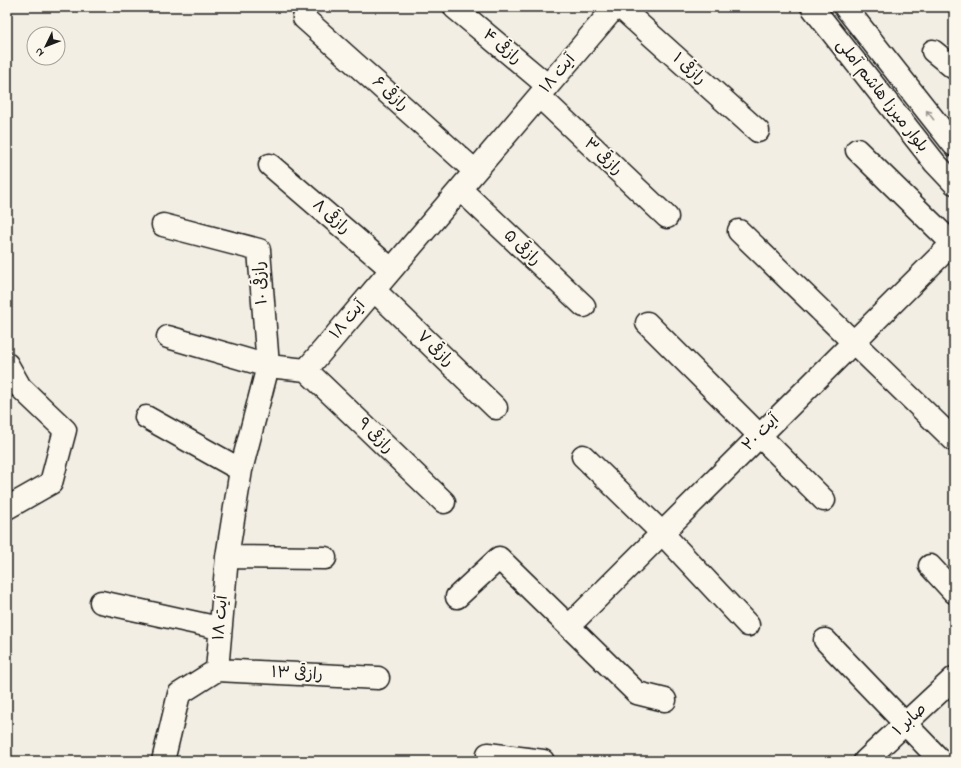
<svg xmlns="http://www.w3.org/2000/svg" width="961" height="768" font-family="'Indie Flower','Playpen Sans Arabic',sans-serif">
	<rect width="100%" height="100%" fill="#f2eee4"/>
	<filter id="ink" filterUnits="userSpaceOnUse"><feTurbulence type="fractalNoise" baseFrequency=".025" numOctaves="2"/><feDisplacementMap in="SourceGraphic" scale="8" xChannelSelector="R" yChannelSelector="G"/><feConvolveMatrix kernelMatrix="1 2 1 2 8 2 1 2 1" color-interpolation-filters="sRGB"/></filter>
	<g filter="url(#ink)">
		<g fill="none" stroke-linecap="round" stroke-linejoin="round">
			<defs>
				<path id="minor" d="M620 7 758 131
					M455 8 548 86
					M304 18 475 171
					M933 51 954 68
					M539 96 667 217
					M857 150 952 243
					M270 165 391 269
					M460 189 584 306
					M163 225 259 250 268 366 241 470 227 557 217 670
					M739 231 954 440
					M374 290 496 408
					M647 323 824 500
					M168 337 268 366 306 370
					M7 364 20 387 65 430 51 483 7 508
					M306 370 615 7
					M306 370 444 502
					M146 417 241 470
					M583 456 662 533 748 625
					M227 557 325 558
					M930 566 954 592
					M457 597 499 558 637 693 665 700
					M101 602 219 628
					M569 626 954 242
					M825 640 941 761
					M217 670 378 678
					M488 754 543 761
					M163 761 179 694 217 670
					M865 761 954 678"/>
				<path id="secondary" d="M812 7 935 163 954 183
					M845 7 954 145"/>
			</defs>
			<use href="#minor" stroke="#1c1c1c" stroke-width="25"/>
			<use href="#secondary" stroke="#1c1c1c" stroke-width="25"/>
			<use href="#minor" stroke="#fbf7ec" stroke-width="22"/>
			<use href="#secondary" stroke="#fbf7ec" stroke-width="22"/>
		</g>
		<defs><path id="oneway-shaft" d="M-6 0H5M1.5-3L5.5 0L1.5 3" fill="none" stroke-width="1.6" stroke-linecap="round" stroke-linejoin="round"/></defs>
		<use stroke="#97948e" href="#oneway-shaft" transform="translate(930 115) rotate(-128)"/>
	</g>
	<g text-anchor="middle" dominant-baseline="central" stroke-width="4" stroke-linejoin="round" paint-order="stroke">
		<g font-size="16" fill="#1c1c1c" stroke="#fbf7ec">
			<text transform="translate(502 47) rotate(40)">رازقی ۴</text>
			<text transform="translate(689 69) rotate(42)">رازقی ۱</text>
			<text transform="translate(558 74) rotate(-50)">آیت ۱۸</text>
			<text transform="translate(390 94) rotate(42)">رازقی ۶</text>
			<text transform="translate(882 96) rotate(52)">بلوار میرزا هاشم آملی</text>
			<text transform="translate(603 157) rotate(43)">رازقی ۳</text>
			<text transform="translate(331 217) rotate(41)">رازقی ۸</text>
			<text transform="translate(522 248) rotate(43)">رازقی ۵</text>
			<text transform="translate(261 283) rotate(-94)">رازقی ۱۰</text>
			<text transform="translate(348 320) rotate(-50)">آیت ۱۸</text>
			<text transform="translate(435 349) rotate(44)">رازقی ۷</text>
			<text transform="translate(761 433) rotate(-45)">آیت ۲۰</text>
			<text transform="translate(375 436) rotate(44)">رازقی ۹</text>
			<text transform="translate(221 618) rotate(-85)">آیت ۱۸</text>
			<text transform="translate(297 674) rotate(3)">رازقی ۱۳</text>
			<text transform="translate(910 720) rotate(-43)">صابر ۱</text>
		</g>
	</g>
	<rect width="961" height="768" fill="none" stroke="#fbf7ec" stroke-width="24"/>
	<rect x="12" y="12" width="937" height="744" fill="none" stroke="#1c1c1c" stroke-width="1.5" filter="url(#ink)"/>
	<g transform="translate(46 46) rotate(227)"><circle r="19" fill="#fbf7ec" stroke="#a29f99"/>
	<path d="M0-3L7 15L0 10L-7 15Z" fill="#1c1c1c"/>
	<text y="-6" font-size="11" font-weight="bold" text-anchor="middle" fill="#1c1c1c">N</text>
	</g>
</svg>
